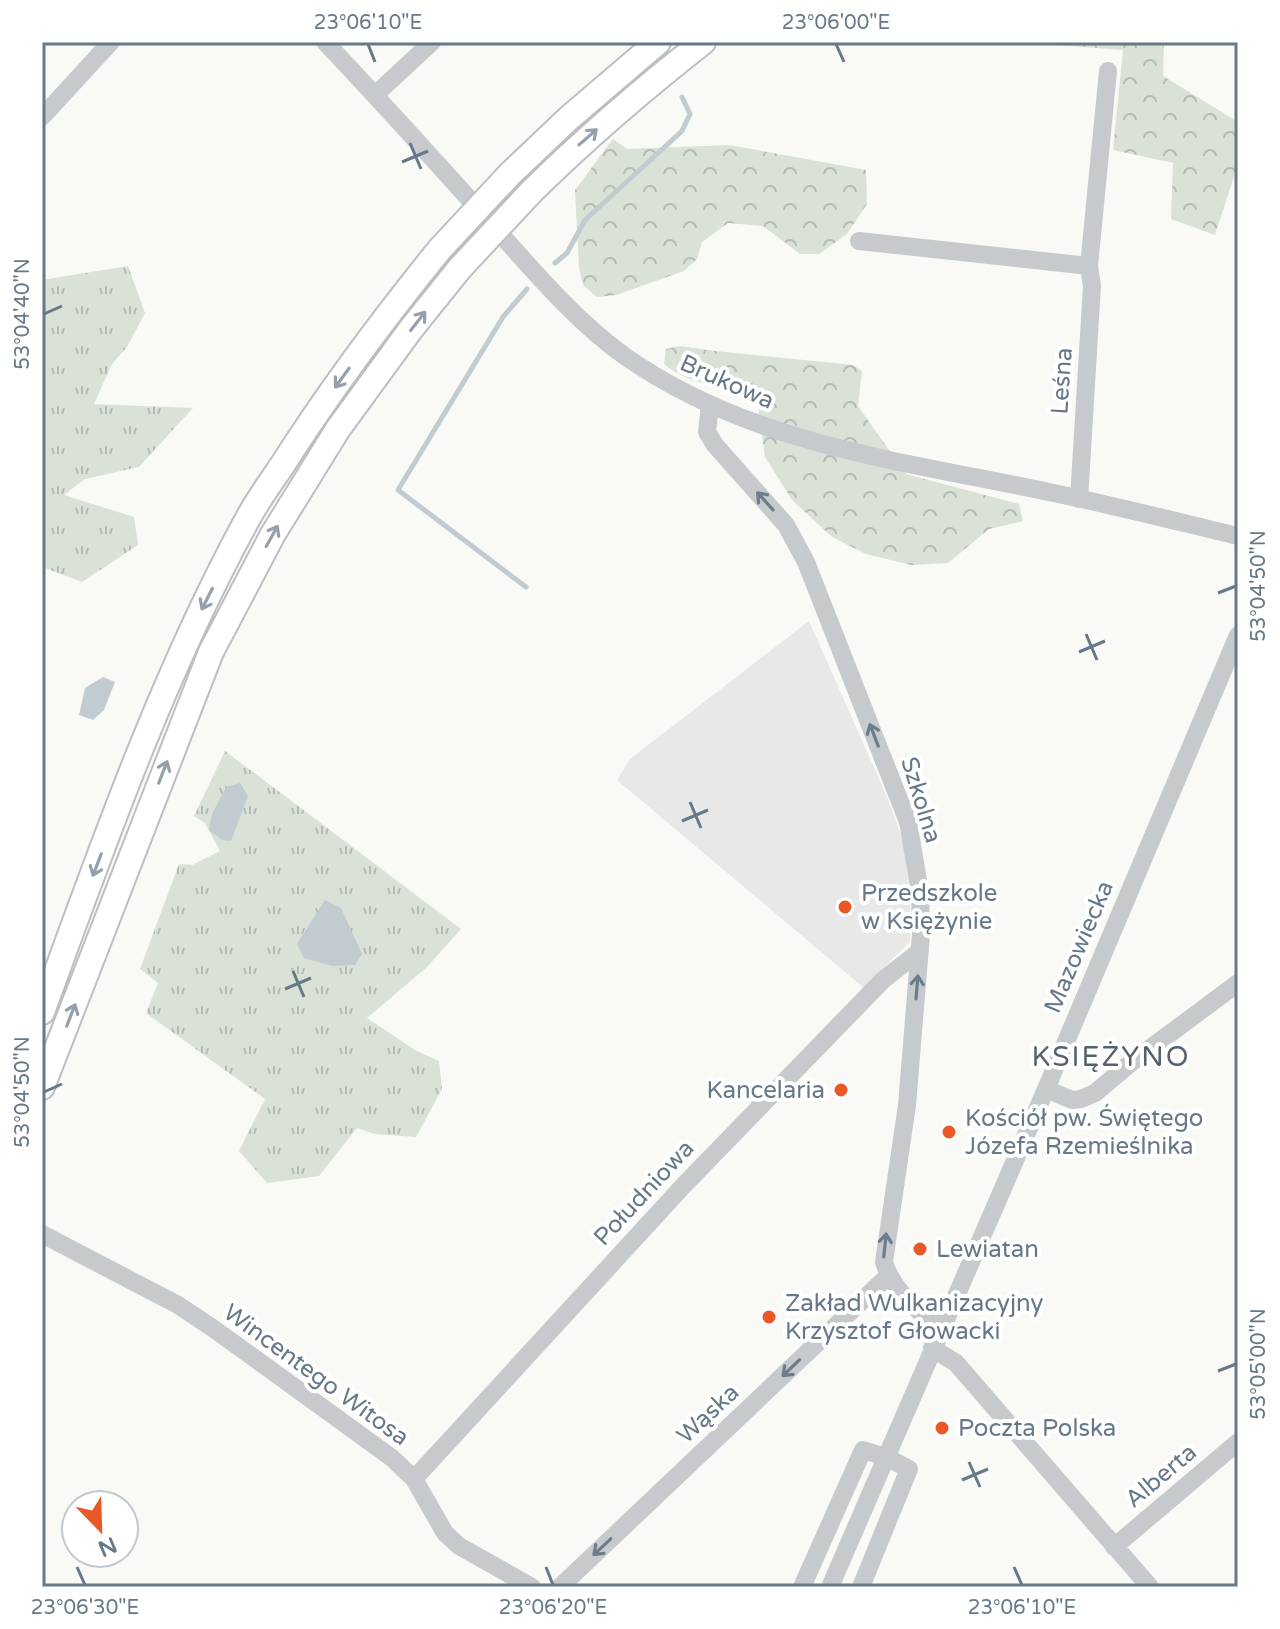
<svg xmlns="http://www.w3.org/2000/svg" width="1280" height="1629" font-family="'Varela Round',sans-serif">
	<defs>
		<pattern id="grass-tufts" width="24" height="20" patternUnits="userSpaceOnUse" patternTransform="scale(2)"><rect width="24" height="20" fill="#dae1d7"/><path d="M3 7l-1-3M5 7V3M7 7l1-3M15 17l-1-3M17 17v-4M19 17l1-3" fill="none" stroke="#b5bbb4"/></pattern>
		<pattern id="forest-crowns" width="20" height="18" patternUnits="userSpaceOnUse" patternTransform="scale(2)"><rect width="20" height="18" fill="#dae1d7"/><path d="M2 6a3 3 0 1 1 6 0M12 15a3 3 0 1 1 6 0" fill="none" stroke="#b5bbb4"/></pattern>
	</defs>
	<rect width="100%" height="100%" fill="#f9f9f6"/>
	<path fill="#e7e8e7" d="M809 621 887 797 904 844 910 895V942L864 988 617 780 630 759Z"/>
	<path fill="url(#grass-tufts)" d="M128 266 145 313 127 347 112 364 94 404 193 408 139 467 85 479 64 495 134 517 138 545 82 582 45 568 42 564V280Z
		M225 751 461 929 427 967 367 1018 415 1050 439 1061 442 1089 416 1137 374 1134 357 1128 319 1176 267 1183 239 1151 265 1099 146 1013 158 983 140 969 179 864 192 865 220 851 205 823 194 816Z"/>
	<path fill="url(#forest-crowns)" d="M1018 42H1164L1163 76 1238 122V164L1215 235 1171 219 1173 163 1113 150 1123 50Z
		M613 139 627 149 730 145 866 170 867 204 847 234 819 254H800L763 226 728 223 702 242 697 259 684 271 616 295 597 297 583 285 579 268 575 190Z
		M679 346 715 351 853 365 862 371 858 406 906 474 1019 504 1023 521 989 529 948 563 911 565 866 554 832 537 792 500 765 457 758 406C731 383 691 388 664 364L666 349Z"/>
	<path fill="#c1cbd0" d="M103 677 115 682 104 710 93 720 79 715 85 688Z
		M240 783 248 796 231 841 222 840 209 830 212 814 226 787Z
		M325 900 341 908 362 954 355 965 332 966 304 958 297 944Z"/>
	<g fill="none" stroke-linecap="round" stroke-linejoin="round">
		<path stroke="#c1cbd0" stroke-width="5" d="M555 263 567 253 585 220 682 131 690 114 682 97
			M526 587 398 490 503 317 527 289"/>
		<defs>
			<path id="secondary" d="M510 174 569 118 658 42
				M532 191C586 138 643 89 703 42
				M42 1012C103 845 162 676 247 520 257 501 271 482 283 464 331 389 384 318 440 249
				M42 1087 211 652 273 534 338 429 411 329 460 268"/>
		</defs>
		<use href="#secondary" stroke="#bbbfc4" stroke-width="28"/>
		<path stroke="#c6cacd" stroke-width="18" d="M325 42C381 101 435 161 489 221 531 268 574 320 626 357 752 445 903 461 1049 492 1112 505 1175 521 1238 536
			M375 95 432 42
			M42 117 111 42
			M859 241 1089 266
			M710 405 707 432 715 445 786 525 806 562 908 822 920 892 921 934 907 1105 884 1262C892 1289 918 1312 940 1328
			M1079 499 1092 286 1089 266 1108 71
			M1046 1089 1072 1100 1081 1099 1095 1093 1133 1061 1238 983
			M42 1234 178 1305 214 1329 392 1458 414 1479 445 1533 459 1546 532 1587
			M932 1348 956 1363 1150 1587
			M414 1479 684 1185 883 980 920 951
			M1114 1547 1238 1442
			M560 1587 888 1276
			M802 1587 863 1450 886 1457 909 1469 861 1587
			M830 1587 1046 1089 1238 635"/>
		<use href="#secondary" stroke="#fff" stroke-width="24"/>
		<defs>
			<path id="secondary-bridge" d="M440 249 510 174
				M460 268 532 191"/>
		</defs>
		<use href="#secondary-bridge" stroke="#bbbfc4" stroke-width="28" stroke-linecap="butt"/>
		<use href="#secondary-bridge" stroke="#fff" stroke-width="24"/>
	</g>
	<defs><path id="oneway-shaft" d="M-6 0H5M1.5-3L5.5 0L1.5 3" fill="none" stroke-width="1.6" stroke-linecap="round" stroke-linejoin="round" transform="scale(2)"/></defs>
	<g stroke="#95a0ac">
		<use href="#oneway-shaft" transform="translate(588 137) rotate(-41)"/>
		<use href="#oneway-shaft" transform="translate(418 321) rotate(-52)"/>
		<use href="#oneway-shaft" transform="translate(342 378) rotate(126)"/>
		<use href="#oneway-shaft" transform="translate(272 536) rotate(-61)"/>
		<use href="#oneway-shaft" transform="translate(207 599) rotate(117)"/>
		<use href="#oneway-shaft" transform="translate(163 772) rotate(-69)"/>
		<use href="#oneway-shaft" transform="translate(97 865) rotate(111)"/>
		<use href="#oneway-shaft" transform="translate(71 1015) rotate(-69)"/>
	</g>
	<g stroke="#6c7c8b">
		<use href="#oneway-shaft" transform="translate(765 501) rotate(-132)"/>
		<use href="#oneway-shaft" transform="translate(874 735) rotate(-111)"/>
		<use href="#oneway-shaft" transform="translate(917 987) rotate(-85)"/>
		<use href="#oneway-shaft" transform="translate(885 1245) rotate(-84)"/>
		<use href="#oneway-shaft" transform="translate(791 1368) rotate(136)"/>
		<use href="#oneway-shaft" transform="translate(602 1547) rotate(137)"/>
	</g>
	<path fill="none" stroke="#677888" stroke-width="3" d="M368 44 375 62M836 44 844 62M410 143 421 169M402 162 428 151M44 314 62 306M1218 593 1236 586M1086 634 1097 660M1079 652 1105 641M690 802 701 828M682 821 708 810M293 971 304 997M285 989 311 978M44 1092 62 1084M1218 1371 1236 1364M969 1462 980 1487M962 1480 988 1469M77 1567 85 1585M546 1567 553 1585M1014 1567 1022 1585"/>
	<g fill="#ea5925" stroke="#fff" stroke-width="3">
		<circle cx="845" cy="907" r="8"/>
		<circle cx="841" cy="1090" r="8"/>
		<circle cx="949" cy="1132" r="8"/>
		<circle cx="920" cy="1249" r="8"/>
		<circle cx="769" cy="1317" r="8"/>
		<circle cx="942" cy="1428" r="8"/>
	</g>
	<g text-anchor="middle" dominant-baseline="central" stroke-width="8" stroke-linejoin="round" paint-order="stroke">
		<g font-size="24" fill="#677888" stroke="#fff">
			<text transform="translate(1062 381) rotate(-86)">Leśna</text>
			<text transform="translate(727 382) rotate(24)">Brukowa</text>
			<text transform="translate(921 800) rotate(73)">Szkolna</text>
			<text transform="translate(1079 947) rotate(-67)">Mazowiecka</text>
			<text transform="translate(644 1193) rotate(-47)">Południowa</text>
			<text transform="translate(316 1375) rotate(36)">Wincentego Witosa</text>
			<text transform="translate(708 1414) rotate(-43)">Wąska</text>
			<text transform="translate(1161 1476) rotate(-40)">Alberta</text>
		</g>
		<g font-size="24" fill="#677888" stroke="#fff" text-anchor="start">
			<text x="861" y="893">Przedszkole<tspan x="861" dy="28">w Księżynie</tspan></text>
			<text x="825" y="1090" text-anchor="end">Kancelaria</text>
			<text x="965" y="1118">Kościół pw. Świętego<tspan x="965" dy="28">Józefa Rzemieślnika</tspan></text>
			<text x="936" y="1249">Lewiatan</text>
			<text x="785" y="1303">Zakład Wulkanizacyjny<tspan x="785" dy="28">Krzysztof Głowacki</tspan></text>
			<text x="958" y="1428">Poczta Polska</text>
		</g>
		<g font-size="28" letter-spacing="2" fill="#55626d" stroke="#fff">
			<text x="1111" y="1057">KSIĘŻYNO</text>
		</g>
	</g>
	<rect width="1280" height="1629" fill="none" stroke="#ffffff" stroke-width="88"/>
	<g transform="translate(100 1529) rotate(157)"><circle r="38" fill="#ffffff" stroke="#c2c9cf" stroke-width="2"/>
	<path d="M0-6L14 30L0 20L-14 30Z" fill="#ea5925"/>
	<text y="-12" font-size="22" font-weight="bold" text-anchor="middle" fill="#677888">N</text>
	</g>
	<rect x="44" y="44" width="1192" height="1541" fill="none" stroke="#677888" stroke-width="3"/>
	<g font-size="20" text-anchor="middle" fill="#677888">
		<text x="368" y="29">23°06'10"E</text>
		<text x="836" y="29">23°06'00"E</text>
		<text transform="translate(22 314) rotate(-90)" y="7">53°04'40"N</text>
		<text transform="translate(1258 586) rotate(-90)" y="7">53°04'50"N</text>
		<text transform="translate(22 1092) rotate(-90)" y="7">53°04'50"N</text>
		<text transform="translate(1258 1364) rotate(-90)" y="7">53°05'00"N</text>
		<text x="85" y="1614">23°06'30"E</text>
		<text x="553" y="1614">23°06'20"E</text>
		<text x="1022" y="1614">23°06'10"E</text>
	</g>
</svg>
